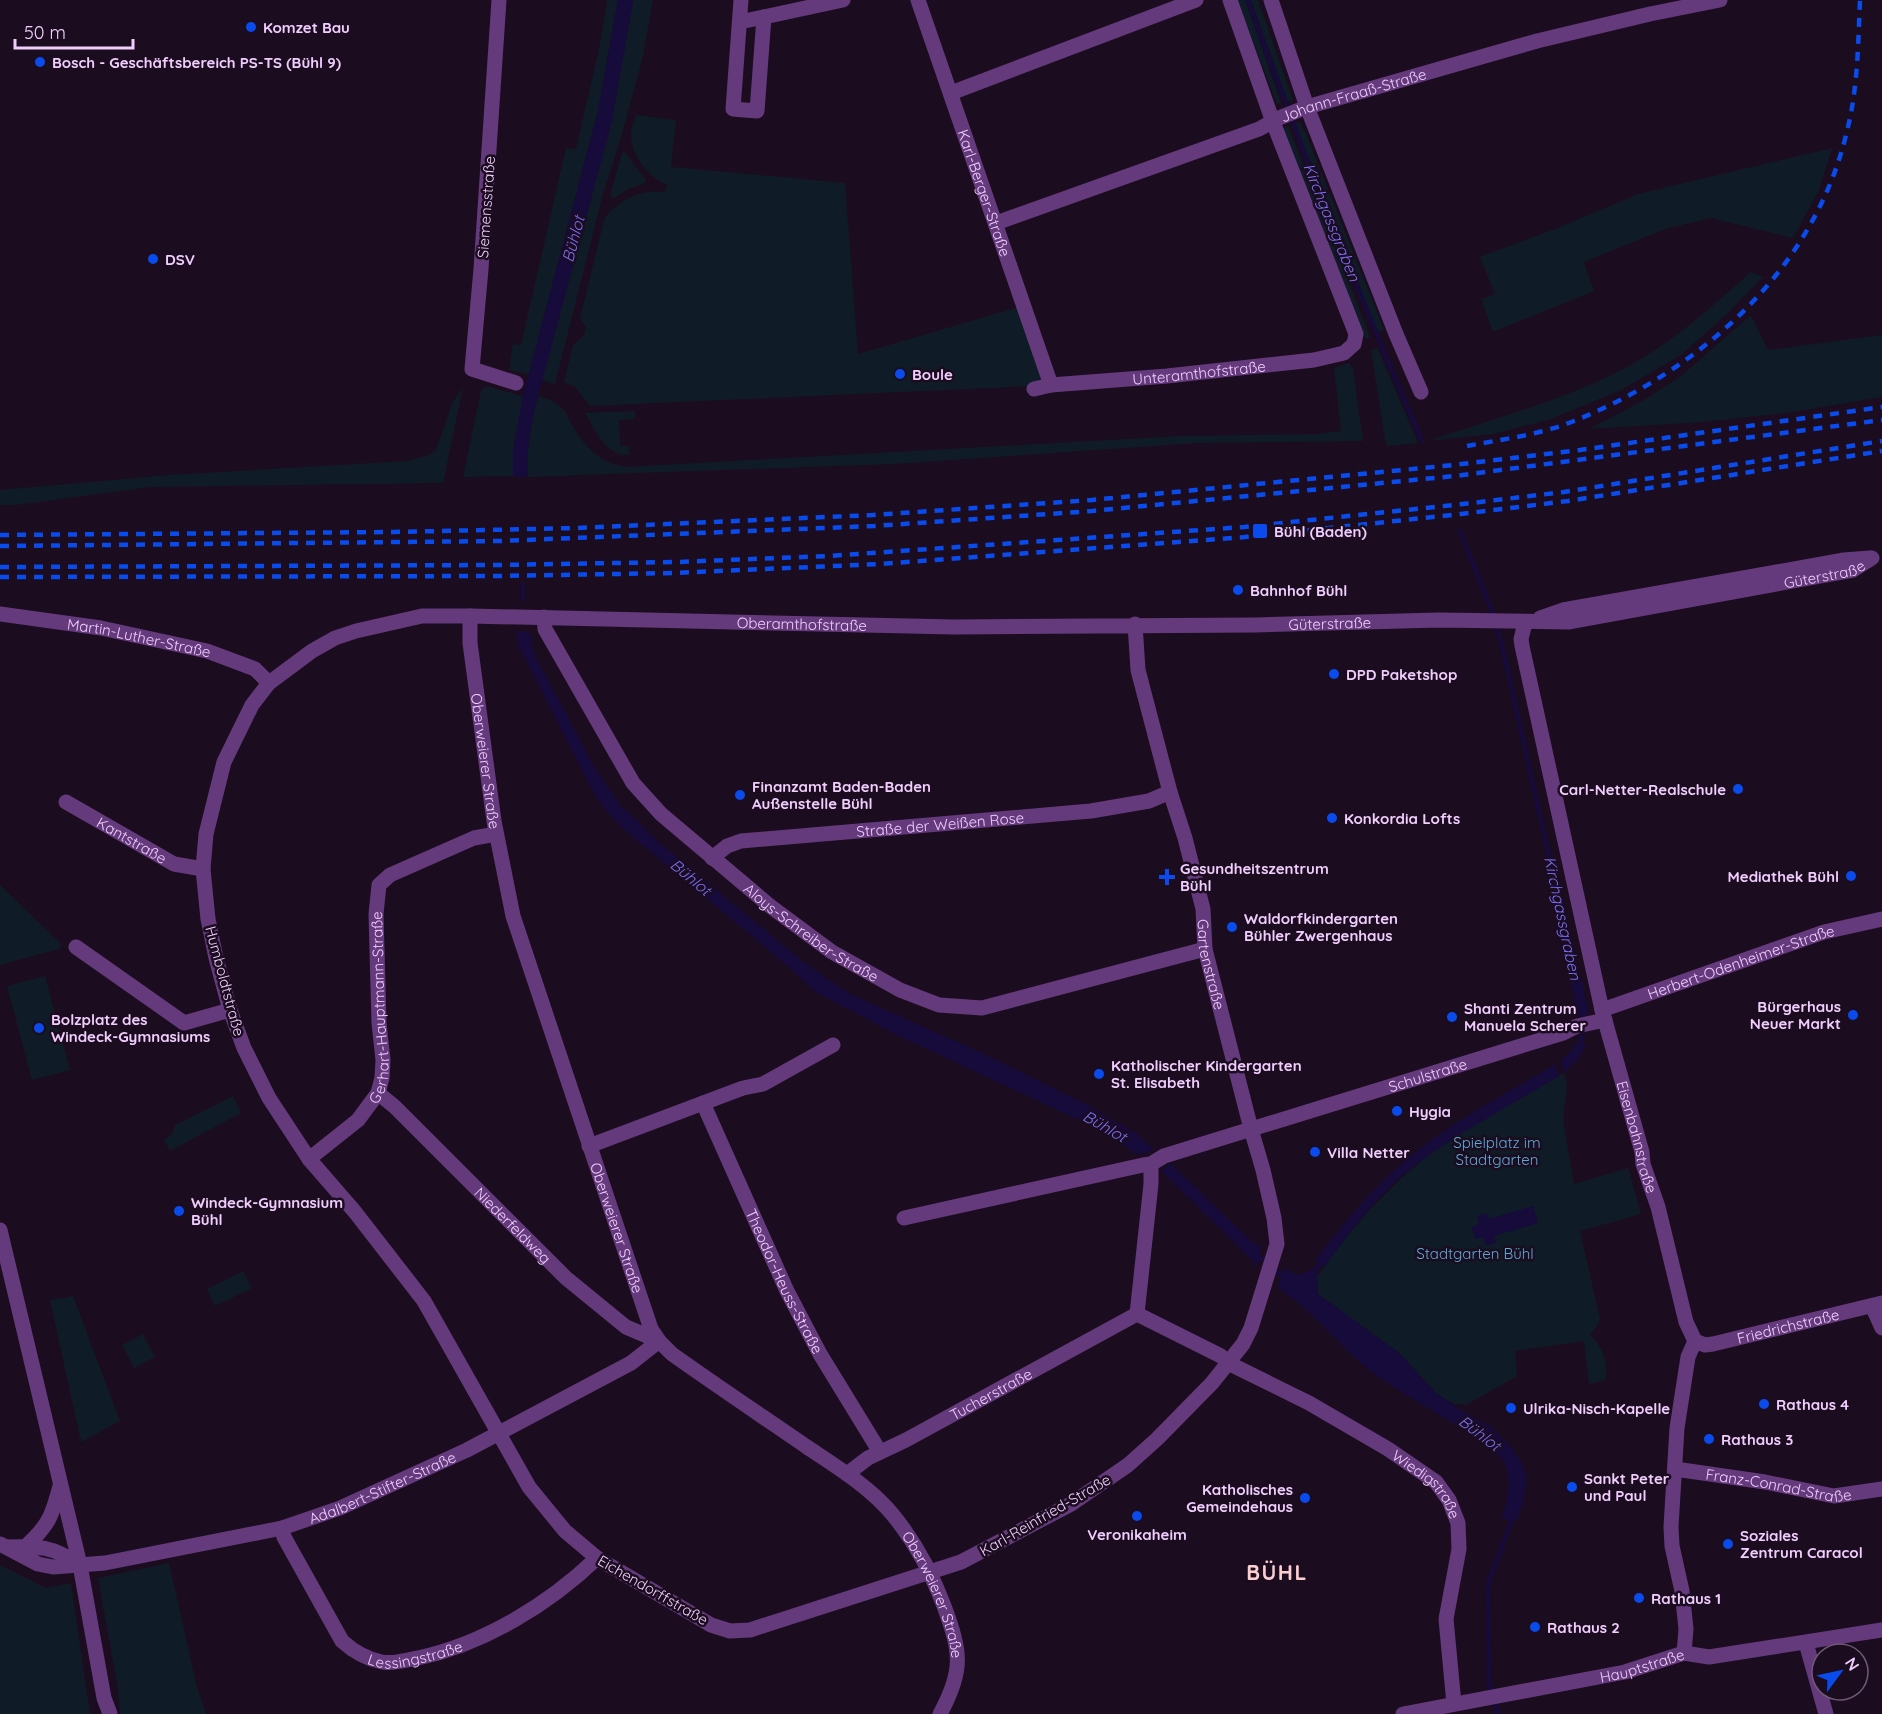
<svg xmlns="http://www.w3.org/2000/svg" width="1882" height="1714" font-family="Quicksand,sans-serif">
	<rect width="100%" height="100%" fill="#1b0d1f"/>
	<path fill="#101b28" d="M607 0H618L598 111 529 374 509 370 513 344 521 345 566 148 576 149 599 49Z
		M633 0H653L642 60 620 141 603 194 555 384 541 380C576 255 613 129 633 0Z
		M1237 0H1245L1281 103 1277 104Z
		M1251 0H1258L1293 100 1288 102Z
		M636 115 676 120 671 167 845 183 858 354 1019 307 1041 374 1040 379 1032 386 590 406 575 387 564 382 573 345 584 335 586 327 580 319 604 220C616 200 642 189 665 192L667 185C649 178 630 154 631 134 631 128 635 121 636 115Z
		M1300 122 1306 134 1384 330 1378 333 1295 123Z
		M1288 126 1370 337 1366 339 1359 329 1283 128Z
		M1832 148 1819 190 1793 238 1711 218 1665 229 1584 262 1594 291 1493 332 1481 299 1495 294 1480 257 1560 227 1638 194Z
		M623 150 646 180 644 184 630 188 613 199 610 195Z
		M1751 272 1763 277 1729 312 1681 355 1619 391 1548 420 1493 434 1428 441C1498 417 1581 396 1644 357 1683 333 1716 303 1751 272Z
		M1751 315 1768 350 1882 335V397L1793 412 1703 422 1589 429 1644 400 1681 376Z
		M1377 347 1418 443 1386 446 1371 351Z
		M1349 363 1353 369 1363 441 1198 443 893 464 528 477C526 450 531 423 538 396 547 399 556 401 563 409 567 413 569 420 572 425 586 448 599 463 626 467L1179 436 1317 434 1341 431 1334 368Z
		M486 386 523 396 513 451V476L463 477 481 391Z
		M463 387 443 483 150 487 16 505H0V490L169 475 407 461 427 456 436 450 452 404Z
		M635 411V419L619 420 620 446H629V455C606 457 595 430 585 413Z
		M0 885 61 944 59 949 0 965Z
		M45 976 70 1070 32 1080 7 986Z
		M1564 1073 1567 1085 1563 1121 1574 1184 1628 1168 1641 1214 1580 1231 1600 1319 1598 1325 1590 1335C1602 1345 1609 1364 1605 1380L1589 1384 1584 1341 1515 1351 1517 1376 1466 1405 1462 1403 1455 1405 1436 1393 1399 1353 1318 1294 1317 1277C1352 1226 1392 1182 1442 1145 1480 1117 1524 1097 1564 1073Z
		M233 1096 241 1113 170 1151 164 1140 172 1134 175 1125Z
		M243 1271 252 1288 215 1306 207 1289Z
		M73 1296 120 1421 81 1442 50 1300Z
		M143 1334 155 1357 134 1368 122 1345Z
		M169 1563 197 1687 206 1714H120L118 1689 98 1578Z
		M0 1565 46 1588 71 1583 90 1714H0Z"/>
	<path fill="#160b3a" d="M618 0H633L612 121 538 396C531 423 526 450 528 477L513 476V451L523 396 598 111Z
		M516 631 527 632 532 636V647L536 657 596 770 621 806 661 844 802 961 848 993 982 1053 1089 1106 1134 1132 1154 1150 1138 1155 1103 1131 897 1035 814 991 790 968 622 828 607 812 594 794 519 647Z
		M1561 938H1572L1589 1013 1578 1016Z
		M1576 1042 1587 1044 1578 1059 1564 1073 1561 1060 1571 1052Z
		M1556 1064 1559 1076C1505 1109 1450 1136 1401 1177 1371 1203 1347 1236 1324 1267L1315 1261C1348 1216 1384 1175 1430 1141 1469 1112 1514 1089 1556 1064Z
		M1170 1163 1252 1242 1261 1247 1257 1268 1250 1258 1161 1171Z
		M1533 1206 1538 1223 1494 1236 1496 1243 1486 1246 1483 1237 1475 1239 1472 1227 1479 1224 1477 1216 1487 1213 1489 1219Z
		M1283 1267C1293 1274 1300 1279 1310 1269L1319 1275 1317 1277 1318 1294 1399 1353 1436 1393 1456 1407 1490 1426 1514 1450V1453C1534 1471 1525 1498 1517 1520L1502 1519C1507 1503 1513 1477 1503 1461 1495 1449 1479 1440 1467 1432 1438 1412 1406 1397 1377 1376 1341 1350 1316 1312 1278 1288Z"/>
	<g fill="none" stroke-linecap="round" stroke-linejoin="round">
		<path stroke="#160b3a" stroke-width="4.5" d="M1248 0C1301 149 1359 296 1422 441
			M1460 531 1494 617
			M523 585V599
			M1496 625 1504 654 1568 942
			M1579 1047 1584 1027 1583 1008
			M1256 1254 1284 1278
			M1311 1276 1322 1261
			M1498 1714 1489 1684 1488 1585 1513 1516"/>
		<g stroke="#653a7c" stroke-width="15">
			<path d="M499 0 481 269 472 369 516 383"/>
			<path d="M741 0 733 109 757 111 764 17"/>
			<path id="s1" d="M918 0 1051 385"/>
			<path d="M1271 0 1307 107 1396 334 1421 392"/>
			<path d="M740 22 843 0"/>
			<path d="M951 93 1196 0"/>
			<path id="s2" d="M996 223 1259 129 1279 118 1307 107 1537 41 1650 14 1720 0"/>
			<path id="s3" d="M1034 389 1051 385 1167 376 1314 360 1344 353 1354 344 1356 334 1273 122 1230 0"/>
			<path id="s4" d="M0 614 101 628 207 651 255 669 269 683"/>
			<path id="s5" d="M470 616V643L494 821 513 916 651 1329 659 1341 672 1354C717 1386 762 1416 807 1447 837 1467 870 1487 893 1515 915 1542 932 1574 944 1606 961 1652 964 1670 940 1714"/>
			<path id="s6" d="M544 617 545 629 633 783 661 814 770 906 832 952 900 990 939 1005 982 1008 1205 949"/>
			<path d="M1540 618 1563 610 1844 560 1870 558"/>
			<path id="s7" d="M1525 623 1521 639 1522 646 1602 1010 1642 1152 1643 1164 1658 1207 1686 1322 1695 1341"/>
			<path id="s8" d="M1135 624 1138 670 1170 792 1185 838 1203 909 1205 949 1251 1129 1263 1170 1274 1218 1277 1244 1251 1328 1243 1344 1212 1383 1157 1439 1128 1465 1071 1504 961 1562 750 1630 730 1631 711 1625 597 1558 565 1531 529 1487 424 1301 355 1212 309 1159 269 1098 244 1048 230 1010 216 958 208 919 203 869 206 834 224 762 252 705 269 683 312 651 335 638 356 631 422 616H470L954 627 1255 625 1439 620 1568 622 1853 570 1872 558"/>
			<path id="s9" d="M66 802 174 864 203 869"/>
			<path id="s10" d="M712 858 727 846 741 841 1091 811 1149 801 1170 792"/>
			<path d="M76 947 184 1023 230 1010"/>
			<path id="s11" d="M1602 1010 1824 932 1882 919"/>
			<path id="s12" d="M378 1093 395 1107 566 1278 626 1327 659 1341"/>
			<path id="s13" d="M703 1103 787 1291 820 1354 880 1452"/>
			<path d="M589 1146 743 1088 763 1084 833 1045"/>
			<path id="s14" d="M309 1159 358 1120 378 1093 382 1078 383 1060 379 1023 376 914 379 885 390 875 474 838 496 834"/>
			<path id="s15" d="M904 1218 1143 1165 1151 1164 1164 1156 1563 1033 1577 1026 1605 1020"/>
			<path d="M0 1230 80 1565 104 1698 110 1714"/>
			<path d="M1872 1306 1882 1328"/>
			<path id="s16" d="M1137 1314 1221 1356 1228 1363 1309 1403 1388 1449 1436 1482 1449 1500 1458 1523 1459 1549 1446 1619 1454 1704"/>
			<path id="s17" d="M1695 1341 1705 1345 1713 1344 1882 1303"/>
			<path id="s18" d="M1675 1469 1765 1482 1834 1496 1882 1489"/>
			<path id="s19" d="M847 1474 868 1458 906 1440 1137 1314 1151 1184V1164"/>
			<path id="s20" d="M282 1528 284 1537 342 1641C353 1651 366 1659 382 1662 394 1664 406 1660 418 1658 484 1644 549 1604 597 1558"/>
			<path id="s21" d="M0 1544 38 1564 53 1567 105 1563 282 1528 340 1508 467 1450 631 1363 659 1341"/>
			<path d="M26 1546C49 1525 52 1516 60 1486"/>
			<path d="M7 1547C39 1546 53 1546 80 1565"/>
			<path d="M1806 1643 1826 1714"/>
			<path d="M1684 1653 1686 1629 1682 1591 1672 1546 1671 1527 1677 1428 1688 1357 1695 1341"/>
			<path id="s22" d="M1403 1714 1625 1672 1684 1653 1709 1657 1882 1630"/>
		</g>
		<path stroke="#094bec" stroke-width="4.5" stroke-dasharray="9 8" stroke-linecap="butt" d="M1467 446C1503 439 1540 435 1574 421 1701 370 1815 269 1847 131 1858 88 1858 44 1860 0
			M0 535 394 532 577 528 873 515 1092 500 1454 465 1580 450 1882 407
			M0 546 499 541 874 526 1092 511 1455 476 1882 420
			M0 567 498 565 677 562 829 556 1244 527 1463 504 1564 492 1882 441
			M0 577 496 576 673 573 880 564 1245 537 1461 514 1568 501 1882 451"/>
	</g>
	<g fill="#094bec" stroke="#1b0d1f" stroke-width="2">
		<circle cx="251" cy="27" r="6"/>
		<circle cx="40" cy="62" r="6"/>
		<circle cx="153" cy="259" r="6"/>
		<circle cx="900" cy="374" r="6"/>
		<rect x="1252" y="523" width="16" height="16" rx="3"/>
		<circle cx="1238" cy="590" r="6"/>
		<circle cx="1334" cy="674" r="6"/>
		<circle cx="1738" cy="789" r="6"/>
		<circle cx="740" cy="795" r="6"/>
		<circle cx="1332" cy="818" r="6"/>
		<circle cx="1851" cy="876" r="6"/>
		<path d="M1164 868h6v6h6v6h-6v6h-6v-6h-6v-6h6z"/>
		<circle cx="1232" cy="927" r="6"/>
		<circle cx="1853" cy="1015" r="6"/>
		<circle cx="1452" cy="1017" r="6"/>
		<circle cx="39" cy="1028" r="6"/>
		<circle cx="1099" cy="1074" r="6"/>
		<circle cx="1397" cy="1111" r="6"/>
		<circle cx="1315" cy="1152" r="6"/>
		<circle cx="179" cy="1211" r="6"/>
		<circle cx="1764" cy="1404" r="6"/>
		<circle cx="1511" cy="1408" r="6"/>
		<circle cx="1709" cy="1439" r="6"/>
		<circle cx="1572" cy="1487" r="6"/>
		<circle cx="1305" cy="1498" r="6"/>
		<circle cx="1137" cy="1516" r="6"/>
		<circle cx="1728" cy="1544" r="6"/>
		<circle cx="1639" cy="1598" r="6"/>
		<circle cx="1535" cy="1627" r="6"/>
	</g>
	<g text-anchor="middle" dominant-baseline="central" stroke-width="5" stroke-linejoin="round" paint-order="stroke">
		<g font-size="15" font-weight="bold" fill="#f0cdfd" stroke="#1b0d1f" text-anchor="start">
			<text x="263" y="27">Komzet Bau</text>
			<text x="52" y="62">Bosch - Geschäftsbereich PS-TS (Bühl 9)</text>
			<text x="165" y="259">DSV</text>
			<text x="912" y="374">Boule</text>
			<text x="1274" y="531">Bühl (Baden)</text>
			<text x="1250" y="590">Bahnhof Bühl</text>
			<text x="1346" y="674">DPD Paketshop</text>
			<text x="752" y="786">Finanzamt Baden-Baden<tspan x="752" dy="17">Außenstelle Bühl</tspan></text>
			<text x="1726" y="789" text-anchor="end">Carl-Netter-Realschule</text>
			<text x="1344" y="818">Konkordia Lofts</text>
			<text x="1180" y="868">Gesundheitszentrum<tspan x="1180" dy="17">Bühl</tspan></text>
			<text x="1839" y="876" text-anchor="end">Mediathek Bühl</text>
			<text x="1244" y="918">Waldorfkindergarten<tspan x="1244" dy="17">Bühler Zwergenhaus</tspan></text>
			<text x="1841" y="1006" text-anchor="end">Bürgerhaus<tspan x="1841" dy="17">Neuer Markt</tspan></text>
			<text x="1464" y="1008">Shanti Zentrum<tspan x="1464" dy="17">Manuela Scherer</tspan></text>
			<text x="51" y="1019">Bolzplatz des<tspan x="51" dy="17">Windeck-Gymnasiums</tspan></text>
			<text x="1111" y="1065">Katholischer Kindergarten<tspan x="1111" dy="17">St. Elisabeth</tspan></text>
			<text x="1409" y="1111">Hygia</text>
			<text x="1327" y="1152">Villa Netter</text>
			<text x="191" y="1202">Windeck-Gymnasium<tspan x="191" dy="17">Bühl</tspan></text>
			<text x="1776" y="1404">Rathaus 4</text>
			<text x="1523" y="1408">Ulrika-Nisch-Kapelle</text>
			<text x="1721" y="1439">Rathaus 3</text>
			<text x="1584" y="1478">Sankt Peter<tspan x="1584" dy="17">und Paul</tspan></text>
			<text x="1293" y="1489" text-anchor="end">Katholisches<tspan x="1293" dy="17">Gemeindehaus</tspan></text>
			<text x="1137" y="1534" text-anchor="middle">Veronikaheim</text>
			<text x="1740" y="1535">Soziales<tspan x="1740" dy="17">Zentrum Caracol</tspan></text>
			<text x="1651" y="1598">Rathaus 1</text>
			<text x="1547" y="1627">Rathaus 2</text>
		</g>
		<g font-size="15" fill="#f0cdfd" stroke="#1b0d1f">
			<text stroke="none"><textPath href="#s2" startOffset="380">Johann-Fraaß-Straße</textPath></text>
			<text stroke="none"><textPath href="#s1" startOffset="204">Karl-Berger-Straße</textPath></text>
			<text transform="translate(486 207) rotate(-86)">Siemensstraße</text>
			<text stroke="none"><textPath href="#s3" startOffset="166">Unteramthofstraße</textPath></text>
			<text stroke="none"><textPath href="#s8" startOffset="4084">Güterstraße</textPath></text>
			<text stroke="none"><textPath href="#s8" startOffset="3585">Güterstraße</textPath></text>
			<text stroke="none"><textPath href="#s8" startOffset="3057">Oberamthofstraße</textPath></text>
			<text stroke="none"><textPath href="#s4" startOffset="141">Martin-Luther-Straße</textPath></text>
			<text stroke="none"><textPath href="#s5" startOffset="146">Oberweierer Straße</textPath></text>
			<text stroke="none"><textPath href="#s10" startOffset="234">Straße der Weißen Rose</textPath></text>
			<text stroke="none"><textPath href="#s9" startOffset="76">Kantstraße</textPath></text>
			<text stroke="none"><textPath href="#s6" startOffset="423">Aloys-Schreiber-Straße</textPath></text>
			<text stroke="none"><textPath href="#s11" startOffset="147">Herbert-Odenheimer-Straße</textPath></text>
			<text stroke="none"><textPath href="#s8" startOffset="350">Gartenstraße</textPath></text>
			<text transform="translate(225 981) rotate(75)">Humboldtstraße</text>
			<text stroke="none"><textPath href="#s14" startOffset="182">Gerhart-Hauptmann-Straße</textPath></text>
			<text stroke="none"><textPath href="#s15" startOffset="544">Schulstraße</textPath></text>
			<text stroke="none"><textPath href="#s7" startOffset="528">Eisenbahnstraße</textPath></text>
			<text stroke="none"><textPath href="#s12" startOffset="189">Niederfeldweg</textPath></text>
			<text stroke="none"><textPath href="#s5" startOffset="632">Oberweierer Straße</textPath></text>
			<text stroke="none"><textPath href="#s13" startOffset="196">Theodor-Heuss-Straße</textPath></text>
			<text stroke="none"><textPath href="#s17" startOffset="96">Friedrichstraße</textPath></text>
			<text stroke="none"><textPath href="#s19" startOffset="165">Tucherstraße</textPath></text>
			<text stroke="none"><textPath href="#s18" startOffset="105">Franz-Conrad-Straße</textPath></text>
			<text stroke="none"><textPath href="#s21" startOffset="399">Adalbert-Stifter-Straße</textPath></text>
			<text stroke="none"><textPath href="#s16" startOffset="339">Wiedigstraße</textPath></text>
			<text transform="translate(1045 1515) rotate(-30)">Karl-Reinfried-Straße</text>
			<text transform="translate(653 1590) rotate(30)">Eichendorffstraße</text>
			<text stroke="none"><textPath href="#s5" startOffset="1136">Oberweierer Straße</textPath></text>
			<text stroke="none"><textPath href="#s20" startOffset="208">Lessingstraße</textPath></text>
			<text stroke="none"><textPath href="#s22" startOffset="244">Hauptstraße</textPath></text>
		</g>
		<g font-size="15" fill="#5cacd9" stroke="#1b0d1f">
			<text x="1497" y="1142">Spielplatz im<tspan x="1497" dy="17">Stadtgarten</tspan></text>
			<text x="1475" y="1253">Stadtgarten Bühl</text>
		</g>
		<g font-size="16" font-style="italic" fill="#796ffa" stroke="#1b0d1f">
			<text transform="translate(1332 222) rotate(68)">Kirchgassgraben</text>
			<text transform="translate(573 239) rotate(-75)">Bühlot</text>
			<text transform="translate(691 877) rotate(40)">Bühlot</text>
			<text transform="translate(1563 918) rotate(78)">Kirchgassgraben</text>
			<text transform="translate(1105 1126) rotate(30)">Bühlot</text>
			<text transform="translate(1480 1433) rotate(37)">Bühlot</text>
		</g>
		<g font-size="21" font-weight="bold" letter-spacing="1.5" fill="#fdced0" stroke="#1b0d1f">
			<text x="1277" y="1572">BÜHL</text>
		</g>
	</g>
	<g transform="translate(1840 1672) rotate(57)"><circle r="28" fill="#1b0d1f" stroke="#705a78" stroke-width="1.5"/>
	<path d="M0-4.5L10 22L0 15L-10 22Z" fill="#094bec"/>
	<text y="-9" font-size="16" font-weight="bold" text-anchor="middle" fill="#f0cdfd">N</text>
	</g>
	<path d="M15 39v9h118v-9" fill="none" stroke="#f0cdfd" stroke-width="3"/>
	<text x="24" y="39" font-size="18" fill="#f0cdfd" stroke="#1b0d1f" stroke-width="4.5" paint-order="stroke">50 m</text>
</svg>
